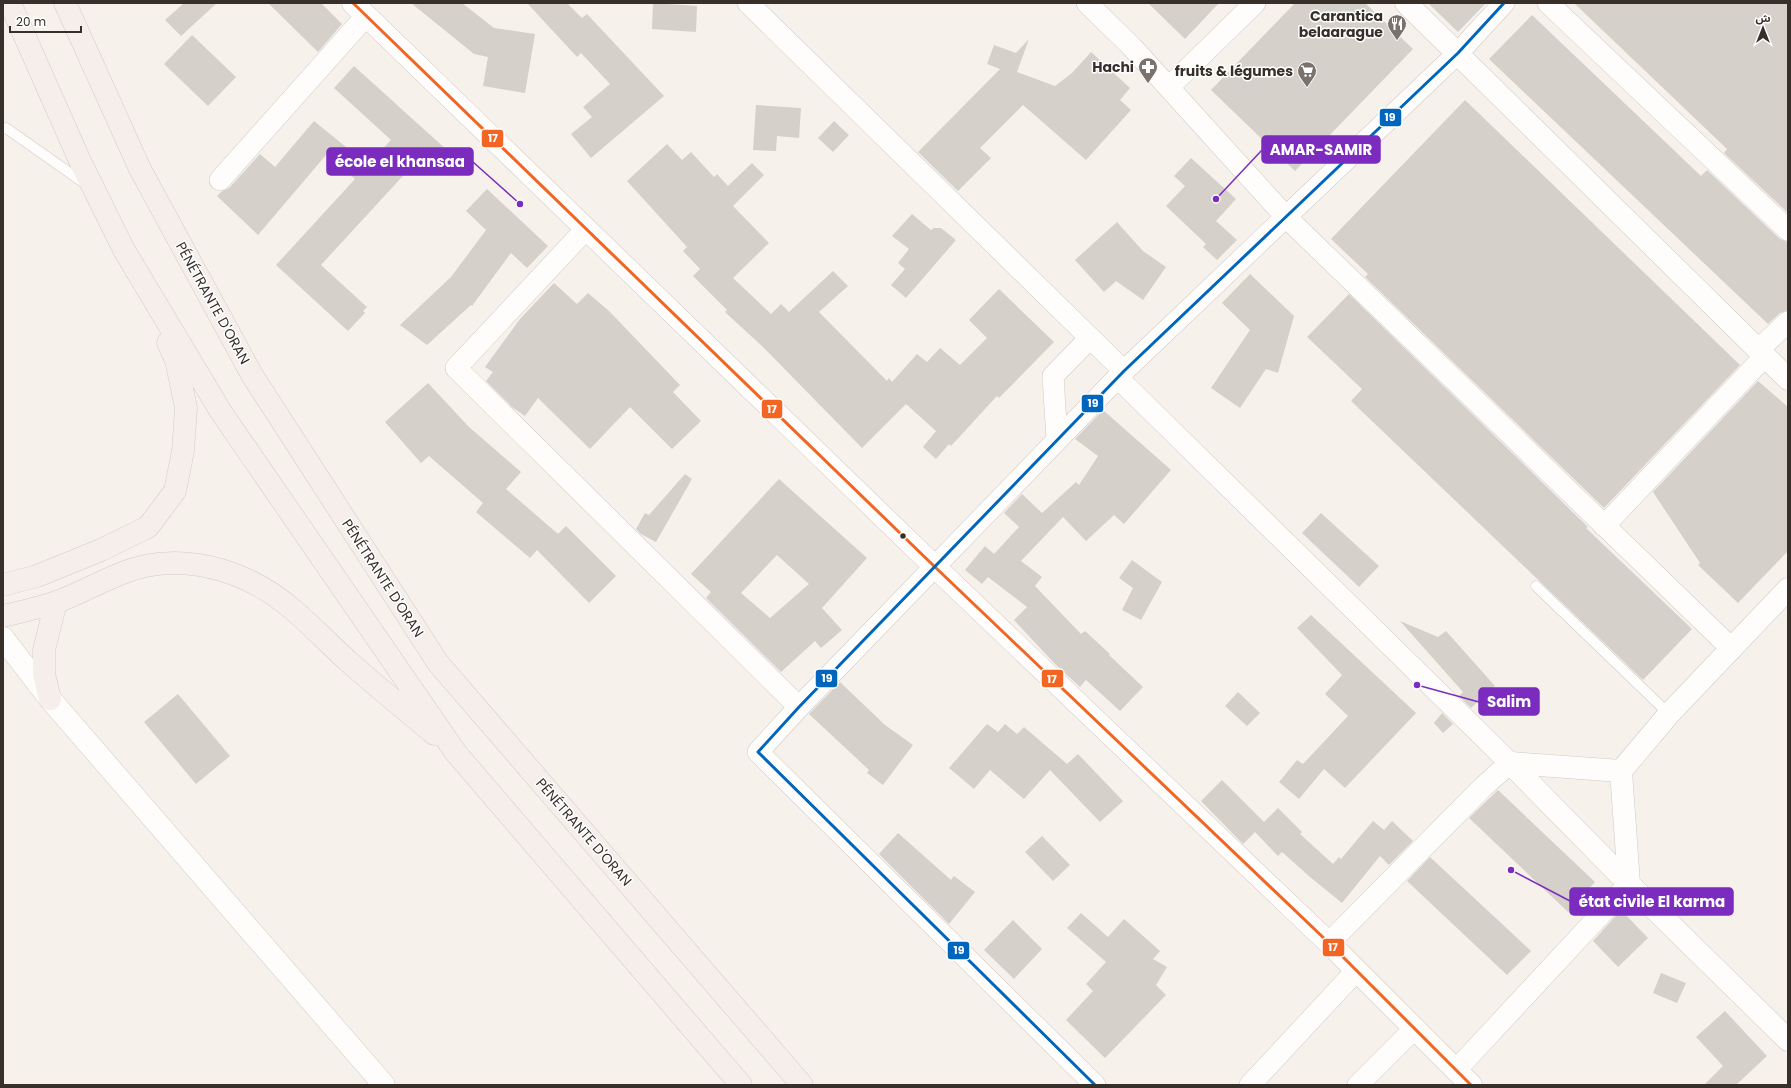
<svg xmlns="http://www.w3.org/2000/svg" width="1791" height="1088" font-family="Poppins,'Noto Sans Arabic',sans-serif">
	<rect width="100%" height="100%" fill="#f7f1ec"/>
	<path fill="#d5d0ca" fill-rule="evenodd" d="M184 3H217L181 36 165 20Z
		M268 3H321L342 24 318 52Z
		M411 3H462L494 28 535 34 525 93 483 86 488 57 474 54Z
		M527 3H567L582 18 587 14 664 96 591 158 571 134 592 117 583 107 610 84 581 53 577 57Z
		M653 3 697 6 696 32 652 29Z
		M1148 3H1219L1185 39Z
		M1295 3H1365L1413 49 1295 171 1211 90Z
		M1428 3H1486L1458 32Z
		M1574 3H1788V213L1724 153 1727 149Z
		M1532 15 1701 176 1707 170 1780 239 1788 242V310L1780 313 1768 324 1489 59Z
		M192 35 236 77 208 106 164 64Z
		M1029 39 1017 72 1055 86 1072 73 1091 52 1130 88 1120 100 1131 110 1086 160 1023 105 980 148 991 158 958 191 918 152 1000 69 987 64 994 45 1016 53Z
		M354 66 459 161 447 174 424 153 321 265 367 307 363 311 365 313 348 331 276 265 355 179 326 155 258 235 217 196 221 192 229 188 260 154 275 167 314 121 368 165 391 140 334 88Z
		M1465 100 1740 365 1604 508 1365 277 1368 274 1331 239Z
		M756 105 801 108 799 138 777 136 776 151 753 150Z
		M834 121 849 135 833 152 818 138Z
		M667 144 682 160 691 152 714 177 717 174 728 186 752 163 764 175 733 206 769 243 733 278 771 314 781 304 789 312 833 271 848 286 819 312 887 381 889 378 892 382 917 354 927 362 940 348 960 365 987 338 969 320 999 289 1054 342 999 398 997 396 951 446 949 444 936 459 923 447 936 431 906 404 862 448 764 348 725 312 727 310 693 276 700 269 683 251 687 247 627 181Z
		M1191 158 1236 199 1216 221 1237 240 1217 260 1203 247 1206 244 1166 206 1185 186 1174 176Z
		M487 189 548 246 527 268 511 253 472 306 471 305 427 345 400 325 451 277 486 230 466 211Z
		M912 214 931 230 934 228H941L956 240 906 298 891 285 905 269 898 263 909 249 892 236Z
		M1117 222 1143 251 1166 267 1143 300 1116 281 1104 292 1075 260Z
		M1250 274 1294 316 1278 373 1266 369 1240 408 1211 388 1250 330 1222 303Z
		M554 283 577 304 588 293 609 311 680 385 673 392 701 421 672 449 630 407 590 449 538 398 525 416 512 407 486 381 493 372 485 367 520 319Z
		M1349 294 1588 527 1586 528 1692 629 1643 680 1351 401 1362 389 1307 337Z
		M1758 381 1788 407V551L1738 603 1698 565 1700 563 1653 492Z
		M428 383 469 427 521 472 506 489 558 534 566 526 616 576 589 603 537 550 530 558 476 512 483 503 429 456 421 463 385 422Z
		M1103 410 1171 470 1124 524 1114 515 1086 541 1063 517 1021 561 1042 577 1035 586 1081 634 1085 631 1110 654 1109 655 1143 687 1120 711 1086 680 1080 687 1055 664 1014 620 1027 607 988 577 982 584 965 570 985 546 994 554 1019 527 1004 513 1022 494 1042 513 1076 482 1079 485 1098 456 1075 439Z
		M685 474 692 479 656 542 641 534 636 529 645 513 649 515Z
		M779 479 867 558 822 608 842 630 821 648 815 641 781 672 706 598 711 592 691 574ZM777 555 809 584 770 618 741 593Z
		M1321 513 1379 566 1359 587 1302 533Z
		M1132 560 1162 582 1141 620 1122 610 1133 588 1119 578Z
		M1311 615 1416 713 1345 788 1324 769 1299 799 1279 782 1297 760 1303 764 1348 716 1325 694 1342 675 1297 628Z
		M1400 621 1438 637 1446 631 1495 686 1471 708 1459 696 1463 692Z
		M840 682 885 725 913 745 883 785 867 773 869 770 809 714Z
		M1238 692 1260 713 1247 726 1225 706Z
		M178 694 230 756 196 784 144 722Z
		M1442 713 1453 724 1443 733 1434 723Z
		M987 724 998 732 1005 724 1017 734 1024 727 1067 764 1078 754 1123 801 1100 822 1050 770 1024 799 990 770 974 789 949 768Z
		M1222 780 1264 822 1278 808 1302 832 1300 834 1333 864 1339 857 1341 859 1373 821 1384 830 1392 821 1413 841 1389 865 1380 856 1342 903 1310 877 1282 852 1278 856 1255 832 1243 844 1201 801Z
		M1498 790 1595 882 1568 912 1469 818Z
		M898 833 951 880 954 876 975 892 949 924 879 854Z
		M1042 836 1070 865 1053 881 1025 852Z
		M1430 857 1531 951 1507 975 1407 881Z
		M1621 910 1648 938 1618 967 1593 941Z
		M1081 913 1108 937 1124 919 1160 951 1153 959 1167 967 1156 985 1166 995 1105 1058 1066 1020 1093 991 1086 984 1106 962 1067 928Z
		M1013 920 1042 949 1014 979 984 950Z
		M1661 973 1686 983 1677 1003 1653 993Z
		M1725 1011 1767 1056 1736 1085H1704L1723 1066 1696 1037Z"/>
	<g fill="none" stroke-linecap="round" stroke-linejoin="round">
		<defs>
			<path id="lane" d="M3 129 6 128 87 185
				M1536 586 1669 714"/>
			<path id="street" d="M748 3 1124 371
				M1087 3 1132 47 1286 217 1732 649
				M1548 3 1788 230
				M1169 87 1255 3
				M220 180 366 16
				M586 229 456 368 799 707
				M1759 349 1788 322
				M1118 378 1510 763 1483 787 1329 943
				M1057 440 1053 376 1090 338
				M1604 526 1765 356
				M1456 1070 1629 884
				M1095 1085 758 752 799 707 1124 371 1458 53 1504 3
				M1250 1085 1356 971
				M1358 1085 1415 1028"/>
			<path id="secondary" d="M353 3 935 567 1329 943 1471 1085
				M1406 3 1788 379
				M3 638 50 699 384 1085
				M1510 763 1629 884 1788 1040
				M1510 763 1621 771
				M1629 884 1621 771 1669 714 1788 589"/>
			<path id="highway" d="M10 3 80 161 124 250 221 412 456 753 741 1085
				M65 3 140 169 252 375 438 663 802 1085
				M3 585 37 576 101 550 148 527 175 491 183 451 186 408 176 360 168 343
				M3 616C20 612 39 608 56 602 86 592 113 573 145 566 197 555 252 575 291 608 311 625 329 644 349 662 377 687 406 710 434 734
				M50 699 44 674V650L56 602"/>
		</defs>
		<use href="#lane" stroke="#d0cac5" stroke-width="11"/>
		<use href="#street" stroke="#d0cac5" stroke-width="22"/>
		<use href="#secondary" stroke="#d0cac5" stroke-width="23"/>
		<use href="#highway" stroke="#d0cdc9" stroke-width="23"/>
		<use href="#lane" stroke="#fefdfc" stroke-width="10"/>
		<use href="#street" stroke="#fefdfc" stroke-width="21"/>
		<use href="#secondary" stroke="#fefdfc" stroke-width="22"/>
		<use href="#highway" stroke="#f5eeea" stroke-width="22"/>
		<defs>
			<path id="bus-1" d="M353 3 935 567 1329 943 1471 1085"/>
			<path id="bus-2" d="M1095 1085 758 752 799 707 1124 371 1458 53 1504 3"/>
		</defs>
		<use href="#bus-1" stroke="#fff" stroke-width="6"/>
		<use href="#bus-2" stroke="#fff" stroke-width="6"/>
		<use href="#bus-1" stroke="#f26522" stroke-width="3"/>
		<use href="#bus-2" stroke="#0065bd" stroke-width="3"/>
	</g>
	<defs>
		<symbol id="restaurant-pin" viewBox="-11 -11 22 30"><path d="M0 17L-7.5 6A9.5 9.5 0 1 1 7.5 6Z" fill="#7a736d" stroke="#fff"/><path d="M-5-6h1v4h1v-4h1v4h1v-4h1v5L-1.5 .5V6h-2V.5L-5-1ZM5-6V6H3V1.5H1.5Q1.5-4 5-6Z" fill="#fff"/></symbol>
		<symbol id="pharmacy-pin" viewBox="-11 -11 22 30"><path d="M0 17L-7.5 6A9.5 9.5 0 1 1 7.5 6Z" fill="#7a736d" stroke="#fff"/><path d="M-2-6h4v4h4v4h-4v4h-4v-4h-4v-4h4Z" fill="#fff"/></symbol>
		<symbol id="supermarket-pin" viewBox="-11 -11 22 30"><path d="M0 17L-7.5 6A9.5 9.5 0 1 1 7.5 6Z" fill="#7a736d" stroke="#fff"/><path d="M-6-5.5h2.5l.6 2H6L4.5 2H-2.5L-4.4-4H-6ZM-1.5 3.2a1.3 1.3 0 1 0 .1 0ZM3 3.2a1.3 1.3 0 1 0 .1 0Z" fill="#fff"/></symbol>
	</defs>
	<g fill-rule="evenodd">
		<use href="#restaurant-pin" x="1386" y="13" width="22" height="30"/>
		<use href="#pharmacy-pin" x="1137" y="56" width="22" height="30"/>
		<use href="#supermarket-pin" x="1296" y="60" width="22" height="30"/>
	</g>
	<circle fill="#372f29" stroke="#fff" stroke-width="1.5" cx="903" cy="536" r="3.5"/>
	<g text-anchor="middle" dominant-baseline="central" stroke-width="3" stroke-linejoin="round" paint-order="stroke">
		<g font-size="14" font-weight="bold" fill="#372f29" stroke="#fff" text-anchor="end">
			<text x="1383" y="16">Carantica<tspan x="1383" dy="16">belaarague</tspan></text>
			<text x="1134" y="67">Hachi</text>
			<text x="1293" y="71">fruits &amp; légumes</text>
		</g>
		<g font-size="14" fill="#372f29" stroke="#fff">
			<text transform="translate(213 303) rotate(61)">PÉNÉTRANTE D'ORAN</text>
			<text transform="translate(383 578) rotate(57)">PÉNÉTRANTE D'ORAN</text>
			<text transform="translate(584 832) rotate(49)">PÉNÉTRANTE D'ORAN</text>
		</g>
	</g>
	<path fill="none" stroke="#7b2cbf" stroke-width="1.5" d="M1216 199L1262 150M520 204L473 162M1417 685L1479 702M1511 870L1570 901"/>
	<g fill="#7b2cbf" stroke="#fff" stroke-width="1.5">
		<circle cx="1216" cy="199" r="4"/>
		<circle cx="520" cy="204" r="4"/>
		<circle cx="1417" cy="685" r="4"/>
		<circle cx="1511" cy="870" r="4"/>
	</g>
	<g fill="#7b2cbf" stroke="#7b2cbf" stroke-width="1.5">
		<rect x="1262" y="136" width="118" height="27" rx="4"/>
		<rect x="327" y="148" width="146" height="27" rx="4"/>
		<rect x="1479" y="688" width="60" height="27" rx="4"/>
		<rect x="1570" y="888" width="163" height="27" rx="4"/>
	</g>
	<g font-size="15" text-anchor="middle" font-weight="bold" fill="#fff">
		<text x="1321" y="155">AMAR-SAMIR</text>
		<text x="400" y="167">école el khansaa</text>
		<text x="1509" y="707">Salim</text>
		<text x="1652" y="907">état civile El karma</text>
	</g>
	<g stroke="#fff" stroke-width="1.5">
		<rect x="1379" y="108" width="23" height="19" rx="4" fill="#0065bd"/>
		<rect x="481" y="129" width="23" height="19" rx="4" fill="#f26522"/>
		<rect x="1081" y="394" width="23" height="19" rx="4" fill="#0065bd"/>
		<rect x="761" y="399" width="22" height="20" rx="4" fill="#f26522"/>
		<rect x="815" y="669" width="23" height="19" rx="4" fill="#0065bd"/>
		<rect x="1041" y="669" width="23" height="19" rx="4" fill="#f26522"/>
		<rect x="1322" y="938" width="23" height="19" rx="4" fill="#f26522"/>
		<rect x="947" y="941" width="23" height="19" rx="4" fill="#0065bd"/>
	</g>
	<g font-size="11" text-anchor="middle" font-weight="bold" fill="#fff">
		<text x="1390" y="121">19</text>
		<text x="493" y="142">17</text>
		<text x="1093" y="407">19</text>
		<text x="772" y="413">17</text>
		<text x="827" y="682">19</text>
		<text x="1052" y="683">17</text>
		<text x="1333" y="951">17</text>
		<text x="959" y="954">19</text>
	</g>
	<rect width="1791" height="1088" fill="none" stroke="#372f29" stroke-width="8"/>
	<g transform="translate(1763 28)" stroke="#ffffff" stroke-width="3" paint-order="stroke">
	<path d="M0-3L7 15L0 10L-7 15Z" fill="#372f29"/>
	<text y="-6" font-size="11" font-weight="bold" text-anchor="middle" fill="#372f29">ش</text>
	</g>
	<path d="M10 26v6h71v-6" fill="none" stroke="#372f29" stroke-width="2"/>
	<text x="16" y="26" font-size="12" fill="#372f29" stroke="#ffffff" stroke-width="3" paint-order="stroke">20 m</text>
</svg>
